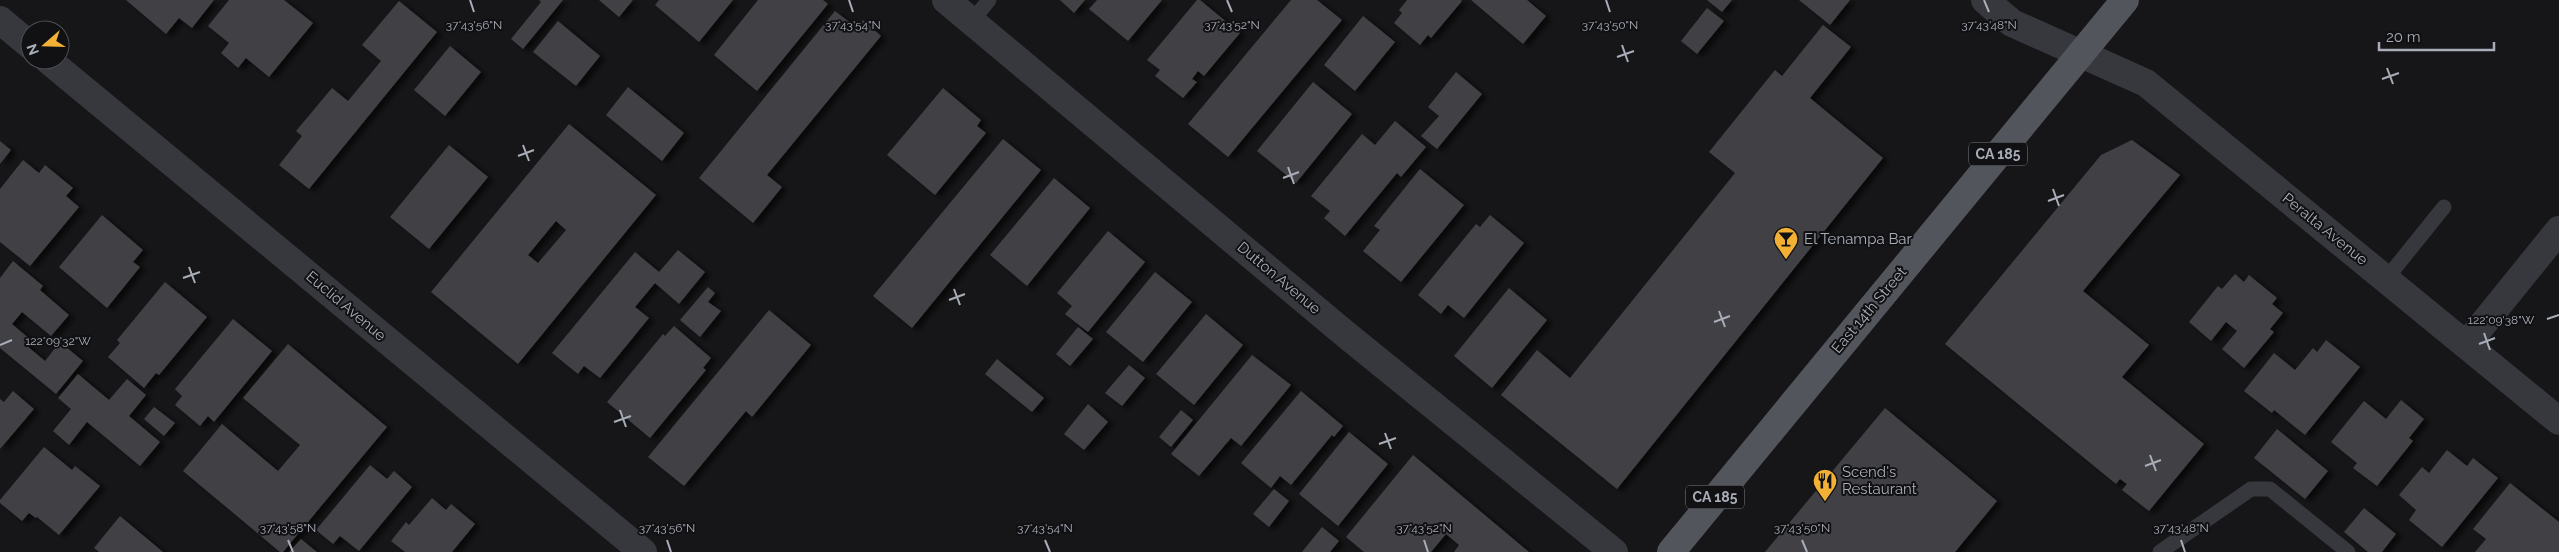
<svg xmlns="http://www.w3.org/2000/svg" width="2559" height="552" font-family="Raleway,sans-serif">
	<defs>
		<filter id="shadow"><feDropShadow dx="5.5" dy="3" stdDeviation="2.5" flood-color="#0009"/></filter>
	</defs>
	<rect width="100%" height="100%" fill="#161618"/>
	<path fill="#404145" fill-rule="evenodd" filter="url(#shadow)" d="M126 0H214L192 28 179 18 166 34Z
		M229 0H284L313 23 269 77 246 58 238 68 221 53 229 43 208 26Z
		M539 0H563L523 49 511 39 541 2Z
		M599 0H633L619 17Z
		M659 0H733L699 42 655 5Z
		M758 0H823L828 4 757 91 714 55Z
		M1060 0H1085L1074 13Z
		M1097 0H1162L1128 41 1089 9Z
		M1197 0H1200L1240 33 1204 76 1198 71 1192 79 1197 82 1183 98 1155 76 1160 70 1147 60Z
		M1291 0H1317L1342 20 1228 157 1188 124Z
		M1407 0H1461L1462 1 1431 38 1428 35 1420 45 1394 23 1402 13 1399 10Z
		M1471 0H1527L1546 16 1523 44Z
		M1707 0H1732L1722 12Z
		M1799 0H1850L1830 25Z
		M399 1 437 32 309 189 279 165 302 136 296 131 332 88 348 101 381 61 362 45Z
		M1707 8 1724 21 1697 54 1681 41Z
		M835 11 857 28 863 20 881 36 767 175 782 187 753 223 699 178Z
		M1363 16 1395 42 1355 91 1324 65Z
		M558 21 600 56 576 86 533 52Z
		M1823 25 1851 47 1810 98 1883 158 1617 489 1501 395 1537 350 1570 378 1735 173 1709 152 1775 70 1782 76Z
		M450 46 481 72 445 116 414 90Z
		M1456 72 1482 94 1437 149 1421 136 1439 116 1428 107Z
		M1313 82 1352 114 1296 183 1257 151Z
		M628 87 684 133 662 161 606 115Z
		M943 88 981 120 977 126 986 133 935 195 887 155Z
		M1395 121 1426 147 1401 177 1397 173 1345 236 1324 218 1330 211 1311 196 1362 134 1375 145Z
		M569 124 656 195 518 364 431 292ZM556 221 566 230 538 263 528 255Z
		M1003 139 1041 170 912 328 873 296Z
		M2132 140 2180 175 2083 291 2149 345 2122 377 2204 444 2149 511 2122 490 2127 484 2120 479 2116 484 1945 344 2101 155Z
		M0 141 11 150 0 164Z
		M449 145 488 177 429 249 390 217Z
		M23 160 39 173 45 165 73 188 66 196 79 207 30 266 0 242V189Z
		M1420 169 1464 205 1401 282 1363 251 1380 230 1374 226Z
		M1054 178 1090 208 1027 286 990 255Z
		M102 215 143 250 133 262 140 267 107 308 59 267Z
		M1490 215 1524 243 1464 318 1448 305 1441 314 1418 295 1476 224 1480 227Z
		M1108 231 1145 262 1088 332 1065 314 1072 306 1057 293Z
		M678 250 705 272 679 304 655 283 635 307 649 318 600 378 584 366 578 374 552 353 635 252 659 272Z
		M13 261 43 286 40 290 69 315 51 336 22 312 12 324 31 340 27 346 45 361 60 342 83 361 56 394 0 348V278Z
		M1155 272 1192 302 1143 362 1106 332Z
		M2235 274 2244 282 2249 275 2277 298 2272 304 2283 313 2270 329 2274 332 2244 368 2222 349 2237 331 2226 322 2211 341 2189 322 2218 286 2222 289Z
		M165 282 207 317 159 375 156 373 144 388 108 357 120 343 117 340Z
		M708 287 715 293 708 302 721 311 700 337 680 320Z
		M1509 288 1547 320 1492 388 1454 356Z
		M769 310 811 345 752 417 746 411 684 486 648 457Z
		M1206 314 1243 345 1194 405 1156 374Z
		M233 319 272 351 214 422 208 416 200 426 175 405 182 396 175 389Z
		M674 326 711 358 703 368 706 370 650 438 607 402 663 334 665 336Z
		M1078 327 1093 339 1070 366 1056 354Z
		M2326 340 2360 367 2305 435 2274 410 2272 413 2244 391 2274 353 2295 370 2313 348 2317 352Z
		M288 344 387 427 283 552H280L183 471 222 424 278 471 300 445 243 398Z
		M1252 355 1291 385 1241 446 1231 438 1199 476 1171 454Z
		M997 359 1044 398 1032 412 985 374Z
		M1129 365 1145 378 1122 406 1105 393Z
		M78 374 109 400 127 379 146 395 129 416 160 442 140 466 87 422 69 445 53 431 71 409 58 398Z
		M13 391 34 409 0 449V399L4 402Z
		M1301 391 1343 426 1334 437 1332 435 1291 485 1280 476 1271 488 1241 463Z
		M2401 400 2424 419 2409 438 2413 441 2377 486 2353 468 2357 463 2331 442 2364 401 2386 419Z
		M1088 404 1108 422 1084 450 1064 434Z
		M154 407 175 423 164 436 144 419Z
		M1885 408 1997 501 1955 552H1765Z
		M1181 410 1193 420 1171 447 1159 437Z
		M2277 429 2328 471 2305 499 2254 458Z
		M1349 432 1388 464 1338 526 1299 494Z
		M44 447 72 470 75 466 100 486 59 535 37 517 36 518 29 513 22 521 0 503V500Z
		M2447 450 2467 466 2473 458 2498 478 2442 547 2409 520 2416 510 2399 495 2422 467 2429 473Z
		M1413 455 1529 552H1454L1459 545 1446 534 1431 552H1364L1346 537Z
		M370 465 387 479 394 471 412 487 359 551 340 536 333 544 316 530Z
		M2510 483 2559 522V552H2475L2486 539 2473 529Z
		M1274 489 1289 501 1269 527 1253 514Z
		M432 498 446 510 451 504 475 524 452 552H405L391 541 406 522 409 525Z
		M2364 508 2396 534 2382 552H2368L2344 532Z
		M120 516 163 552H99L94 548Z
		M1322 527 1339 541 1330 552H1302Z
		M301 539 317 552H289Z"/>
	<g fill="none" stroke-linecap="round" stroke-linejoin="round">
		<path stroke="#37383d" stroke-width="15" d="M972 21 989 0
			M2386 279 2444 207
			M2160 552 2251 489H2270L2348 552"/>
		<path stroke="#37383d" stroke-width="28" d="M1985 0 2012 23 2146 83 2559 421
			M0 20 30 45
			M48 60 643 552
			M2466 345 2559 230"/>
		<path stroke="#37383d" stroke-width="28" d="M946 0 1344 333 1614 552"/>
		<path stroke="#53555c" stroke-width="28" d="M1671 552 2125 0"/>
	</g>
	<path fill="none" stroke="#a8adb8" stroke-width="2" d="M470 0 474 12M849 0 853 12M1227 0 1232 12M1606 0 1610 12M1984 0 1989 12M1622 45 1628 62M1617 57 1634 51M2387 68 2393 84M2382 79 2399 73M523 145 529 161M518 156 534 150M1288 167 1294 184M1283 178 1299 172M2053 189 2059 206M2048 201 2064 195M189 267 195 283M183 278 200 272M954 289 960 305M949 300 965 294M1719 311 1725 327M2547 319 2559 315M1714 322 1730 316M2484 333 2490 350M2479 344 2495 338M0 345 12 340M620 410 626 427M614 422 631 416M1385 433 1391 449M1379 444 1396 438M2150 455 2156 471M2145 466 2161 460M288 540 293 552M667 540 671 552M1045 540 1050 552M1424 540 1428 552M1802 540 1807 552M2181 540 2185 552"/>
	<defs>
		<symbol id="bar-pin" viewBox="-11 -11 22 30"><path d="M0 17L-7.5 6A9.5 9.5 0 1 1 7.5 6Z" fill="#f2b134" stroke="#111113"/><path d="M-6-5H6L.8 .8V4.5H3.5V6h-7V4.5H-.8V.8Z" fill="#111"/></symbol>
		<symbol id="restaurant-pin" viewBox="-11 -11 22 30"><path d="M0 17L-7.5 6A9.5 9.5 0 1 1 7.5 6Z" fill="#f2b134" stroke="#111113"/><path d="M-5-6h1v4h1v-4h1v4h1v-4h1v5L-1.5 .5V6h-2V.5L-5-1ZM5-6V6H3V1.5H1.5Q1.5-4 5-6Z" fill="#111"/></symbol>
	</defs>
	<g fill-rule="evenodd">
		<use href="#bar-pin" x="1772" y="225" width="28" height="38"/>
		<use href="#restaurant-pin" x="1811" y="467" width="28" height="38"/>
	</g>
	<g text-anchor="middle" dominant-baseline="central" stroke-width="4" stroke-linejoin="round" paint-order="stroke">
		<g fill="#111113" stroke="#7b7e86" stroke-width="1">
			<rect x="1969" y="142.5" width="58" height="23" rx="4"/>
			<rect x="1686" y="485.5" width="58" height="23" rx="4"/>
		</g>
		<g font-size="14" font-weight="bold" fill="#a8adb8">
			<text x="1998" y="154">CA 185</text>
			<text x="1715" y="497">CA 185</text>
		</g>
		<g font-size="15" fill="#a8adb8" stroke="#111113">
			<text transform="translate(2325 229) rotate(39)">Peralta Avenue</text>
			<text transform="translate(1279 278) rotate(40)">Dutton Avenue</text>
			<text transform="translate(346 306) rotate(40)">Euclid Avenue</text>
			<text transform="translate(1869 310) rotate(-50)">East 14th Street</text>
		</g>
		<g font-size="15" fill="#a8adb8" stroke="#111113" text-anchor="start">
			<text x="1804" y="239">El Tenampa Bar</text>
			<text x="1842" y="472">Scend's<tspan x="1842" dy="17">Restaurant</tspan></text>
		</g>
	</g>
	<g font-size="12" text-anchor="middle" fill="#a8adb8" stroke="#111113" stroke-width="4" stroke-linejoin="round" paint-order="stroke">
		<text x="853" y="29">37°43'54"N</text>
		<text x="1232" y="29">37°43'52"N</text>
		<text x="1989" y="29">37°43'48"N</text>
		<text x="474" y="29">37°43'56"N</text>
		<text x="1610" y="29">37°43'50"N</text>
		<text x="2501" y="324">122°09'38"W</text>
		<text x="58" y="345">122°09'32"W</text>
		<text x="288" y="532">37°43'58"N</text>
		<text x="667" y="532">37°43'56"N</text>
		<text x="1045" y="532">37°43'54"N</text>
		<text x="1424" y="532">37°43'52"N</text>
		<text x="1802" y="532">37°43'50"N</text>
		<text x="2181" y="532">37°43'48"N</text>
	</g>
	<g transform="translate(45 45) rotate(250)"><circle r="24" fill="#111113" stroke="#4d4f55"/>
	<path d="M0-4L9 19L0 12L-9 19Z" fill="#f2b134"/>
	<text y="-8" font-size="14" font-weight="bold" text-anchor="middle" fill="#a8adb8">N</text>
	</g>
	<path d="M2379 42v8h115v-8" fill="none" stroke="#a8adb8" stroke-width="2.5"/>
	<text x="2386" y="42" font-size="15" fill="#a8adb8" stroke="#111113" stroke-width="4" paint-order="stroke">20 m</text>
</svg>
